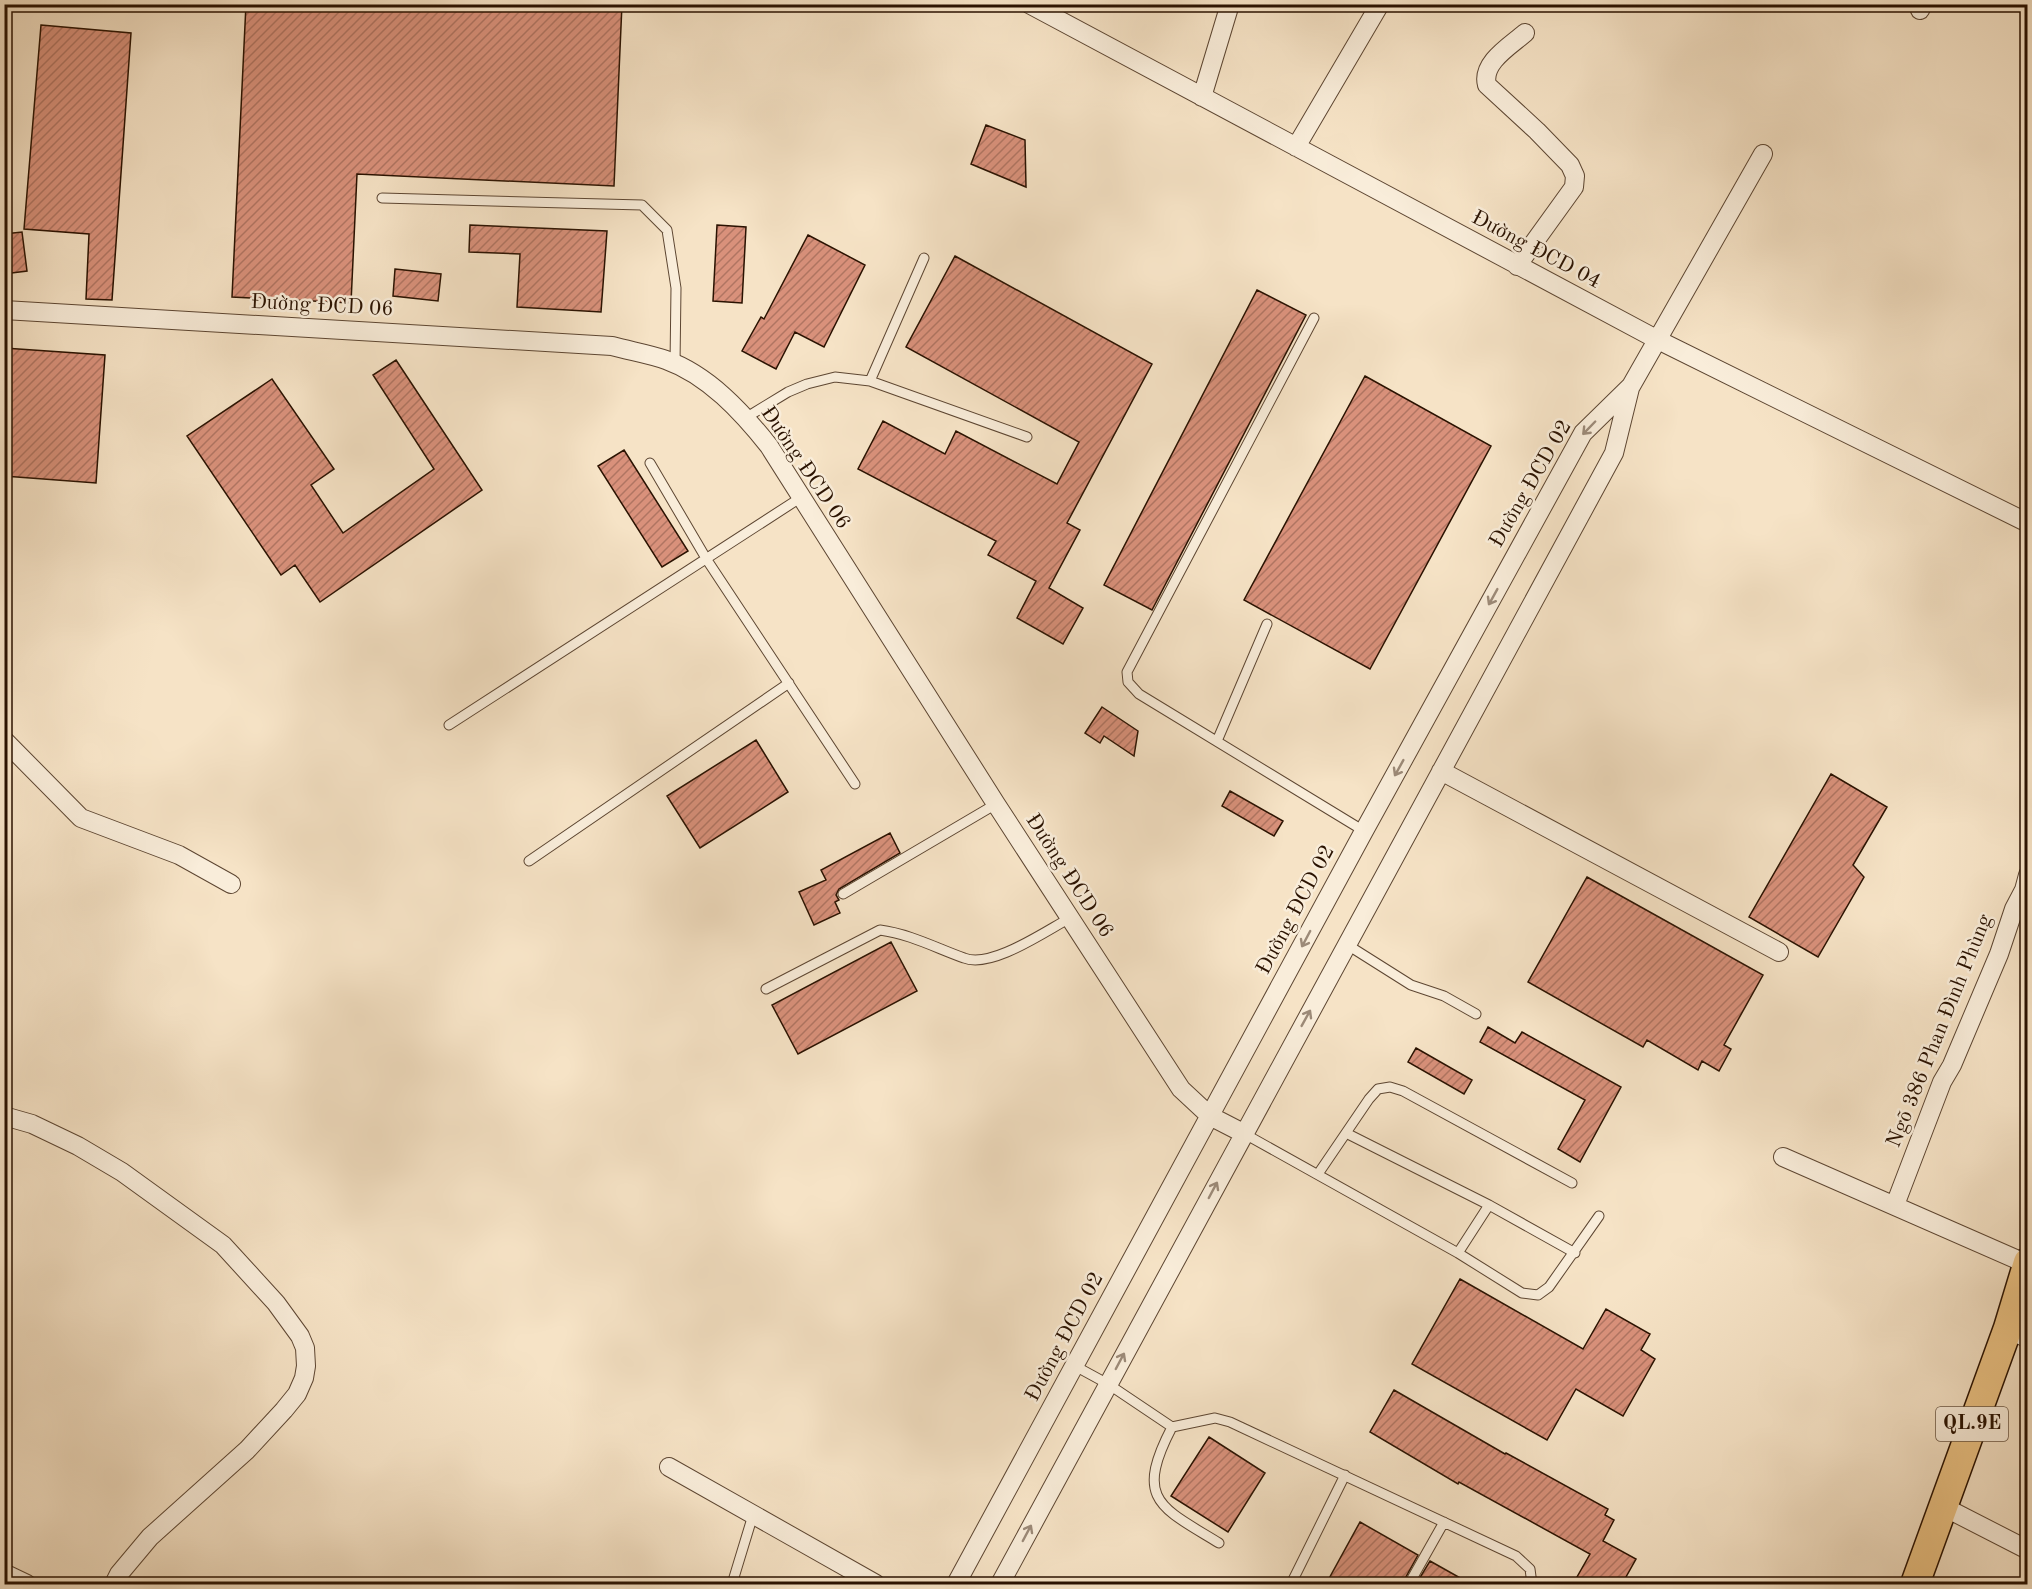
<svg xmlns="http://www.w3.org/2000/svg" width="2032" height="1589" font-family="'Old Standard TT',serif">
	<defs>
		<pattern id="building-hatch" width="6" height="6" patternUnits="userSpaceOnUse" patternTransform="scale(1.5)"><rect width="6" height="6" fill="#d9917b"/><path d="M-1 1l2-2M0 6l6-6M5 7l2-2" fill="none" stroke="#b07562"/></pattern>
	</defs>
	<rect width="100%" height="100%" fill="#f6e3c6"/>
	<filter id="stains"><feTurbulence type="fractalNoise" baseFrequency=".00333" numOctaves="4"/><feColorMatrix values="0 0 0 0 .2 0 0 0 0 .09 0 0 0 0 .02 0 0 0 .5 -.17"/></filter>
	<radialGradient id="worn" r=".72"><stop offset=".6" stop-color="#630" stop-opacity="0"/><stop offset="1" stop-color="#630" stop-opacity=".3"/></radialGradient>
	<path fill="url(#building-hatch)" stroke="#2a1201" stroke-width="1.5" d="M246 4H622L614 186 357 174 351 303 232 297Z
		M41 25 131 33 112 300 86 299 89 234 24 229Z
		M986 125 1025 140 1026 187 971 164Z
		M470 225 607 231 601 312 517 307 520 254 469 252Z
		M717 225 746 227 742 303 713 301Z
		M22 232 27 271 4 274V234Z
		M808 235 865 265 824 347 795 332 776 369 742 351 761 317 764 319Z
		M955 256 1152 364 1067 523 1080 530 1049 588 1083 608 1063 644 1017 618 1036 581 988 555 996 541 858 469 883 421 945 454 956 431 1057 484 1079 442 906 347Z
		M395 269 441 274 438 301 393 296Z
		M1257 290 1306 315 1152 610 1104 585Z
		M4 348 105 355 96 483 4 476Z
		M396 360 482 490 320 602 295 565 281 575 187 436 272 379 334 469 311 485 343 533 434 469 373 375Z
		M1365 376 1491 446 1370 669 1244 600Z
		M624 450 688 551 662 567 598 466Z
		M1102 707 1138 731 1134 756 1104 736 1100 743 1085 733Z
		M756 740 788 792 700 848 667 796Z
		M1831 774 1887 807 1853 865 1864 877 1818 957 1749 917Z
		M1230 791 1283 821 1274 836 1222 806Z
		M890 833 900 853 839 889 836 895 839 900 835 902 840 913 814 925 799 892 826 880 821 870Z
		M1587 877 1763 975 1724 1045 1731 1049 1719 1071 1702 1061 1698 1070 1647 1040 1643 1047 1528 982Z
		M891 942 917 991 798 1054 772 1005Z
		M1488 1027 1515 1043 1522 1032 1621 1087 1580 1162 1558 1149 1585 1100 1480 1042Z
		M1416 1048 1472 1080 1464 1094 1408 1062Z
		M1460 1279 1583 1349 1606 1309 1650 1334 1641 1350 1655 1359 1623 1416 1576 1389 1547 1440 1412 1364Z
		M1394 1390 1505 1454 1506 1453 1608 1509 1605 1515 1614 1520 1603 1541 1636 1559 1622 1584H1573L1590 1554 1459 1482 1458 1484 1370 1432Z
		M1209 1437 1265 1473 1228 1532 1171 1496Z
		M1360 1522 1418 1555 1402 1584H1326Z
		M1430 1561 1471 1584H1416Z"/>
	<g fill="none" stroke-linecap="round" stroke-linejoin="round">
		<defs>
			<path id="service" d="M382 198 642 205 667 230 676 288 675 364
				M1314 318 1127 672 1128 682 1139 694 1364 831
				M870 381 924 258
				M747 417 788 392 807 384 835 377 870 381 1027 437
				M650 463 707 560 855 784
				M449 725 800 498
				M1217 741 1267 624
				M529 861 789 683
				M843 894 996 804
				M1346 944 1411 985 1444 996 1476 1014
				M766 989 880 930C910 934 936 948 964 958 991 969 1044 932 1070 918
				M1243 1133 1458 1253 1522 1293 1538 1295 1549 1287 1599 1216
				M1346 1133 1489 1205 1575 1253
				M1318 1174 1369 1099 1378 1089 1390 1087 1403 1091 1572 1183
				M1458 1253 1489 1205
				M1075 1366 1108 1384 1172 1427 1215 1418 1230 1422 1516 1556 1530 1569 1532 1584
				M1172 1427C1134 1500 1160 1507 1219 1543
				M732 1584 753 1515
				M1291 1584 1345 1475
				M1409 1584 1444 1522"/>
			<path id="minor" d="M1029 4 1658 340 2028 523
				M1920 10 1923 4
				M1202 97 1230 4
				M1296 147 1380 4
				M1517 266 1574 187 1575 176 1570 165 1537 131 1487 85C1481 63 1510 46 1525 33
				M4 310 612 346C630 351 649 354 666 360 708 375 742 412 769 446L996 804 1181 1089 1210 1116 1243 1133
				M4 740 81 818 179 855 231 884
				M1441 771 1779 952
				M4 1116 32 1124 78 1146 122 1172 223 1245 276 1303 300 1336 305 1348 306 1366 304 1378 297 1394 284 1410 247 1450 150 1537 119 1574 114 1584
				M1783 1157 2027 1264
				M1895 1205 1942 1082 1952 1065 1999 954 2014 909 2024 890 2028 875
				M2008 1328 2028 1339
				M669 1467 876 1584
				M1942 1506 2028 1550
				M4 1573 27 1584
				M956 1584 1364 831 1583 433 1631 386 1763 154
				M1000 1584 1614 453 1630 388"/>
			<path id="primary" d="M1915 1584 2008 1328 2028 1262"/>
		</defs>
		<use href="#service" stroke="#5d4632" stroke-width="11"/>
		<use href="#minor" stroke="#5d4632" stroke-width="20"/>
		<use href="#primary" stroke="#2a1201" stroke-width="31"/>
		<use href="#service" stroke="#f9edda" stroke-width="9"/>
		<use href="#minor" stroke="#f9edda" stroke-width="18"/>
		<use href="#primary" stroke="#ebc283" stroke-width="28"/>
	</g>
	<defs><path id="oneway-shaft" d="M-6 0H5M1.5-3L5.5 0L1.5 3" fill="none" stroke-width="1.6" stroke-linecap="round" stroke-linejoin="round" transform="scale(1.5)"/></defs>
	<g stroke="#9c8a78">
		<use href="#oneway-shaft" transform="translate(1589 428) rotate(134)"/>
		<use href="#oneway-shaft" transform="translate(1493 597) rotate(119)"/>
		<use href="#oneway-shaft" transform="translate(1399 768) rotate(119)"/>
		<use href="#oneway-shaft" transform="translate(1306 939) rotate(118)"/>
		<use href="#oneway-shaft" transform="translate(1306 1018) rotate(-61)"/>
		<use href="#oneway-shaft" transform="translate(1213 1190) rotate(-62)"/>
		<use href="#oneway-shaft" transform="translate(1120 1361) rotate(-62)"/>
		<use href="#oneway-shaft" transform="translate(1027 1533) rotate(-62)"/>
	</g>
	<g text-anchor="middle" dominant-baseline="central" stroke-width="5" stroke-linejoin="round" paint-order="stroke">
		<rect fill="#f9edda" stroke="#685442" stroke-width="1.5" x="1936" y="1407" width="72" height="34" rx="4.5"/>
		<g font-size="20" font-weight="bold" fill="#2a1201">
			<text x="1972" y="1424">QL.9E</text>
		</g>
		<g font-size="21" fill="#2a1201" stroke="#f9edda">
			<text transform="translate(1536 250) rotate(28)">Đường ĐCD 04</text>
			<text transform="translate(322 306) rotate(3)">Đường ĐCD 06</text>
			<text transform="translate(805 468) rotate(56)">Đường ĐCD 06</text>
			<text transform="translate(1531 484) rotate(-60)">Đường ĐCD 02</text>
			<text transform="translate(1069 876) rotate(57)">Đường ĐCD 06</text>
			<text transform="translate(1296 910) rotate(-62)">Đường ĐCD 02</text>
			<text transform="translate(1940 1031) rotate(-68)">Ngõ 386 Phan Đình Phùng</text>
			<text transform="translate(1065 1337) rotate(-62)">Đường ĐCD 02</text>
		</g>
	</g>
	<rect width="2032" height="1589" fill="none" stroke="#f6e3c6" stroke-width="24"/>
	<rect x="6" y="6" width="2020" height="1577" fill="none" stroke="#2a1201" stroke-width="3"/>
	<rect x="12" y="12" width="2008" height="1565" fill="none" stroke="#2a1201" stroke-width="1.5"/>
	<rect width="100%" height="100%" filter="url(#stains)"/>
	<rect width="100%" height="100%" fill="url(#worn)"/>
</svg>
